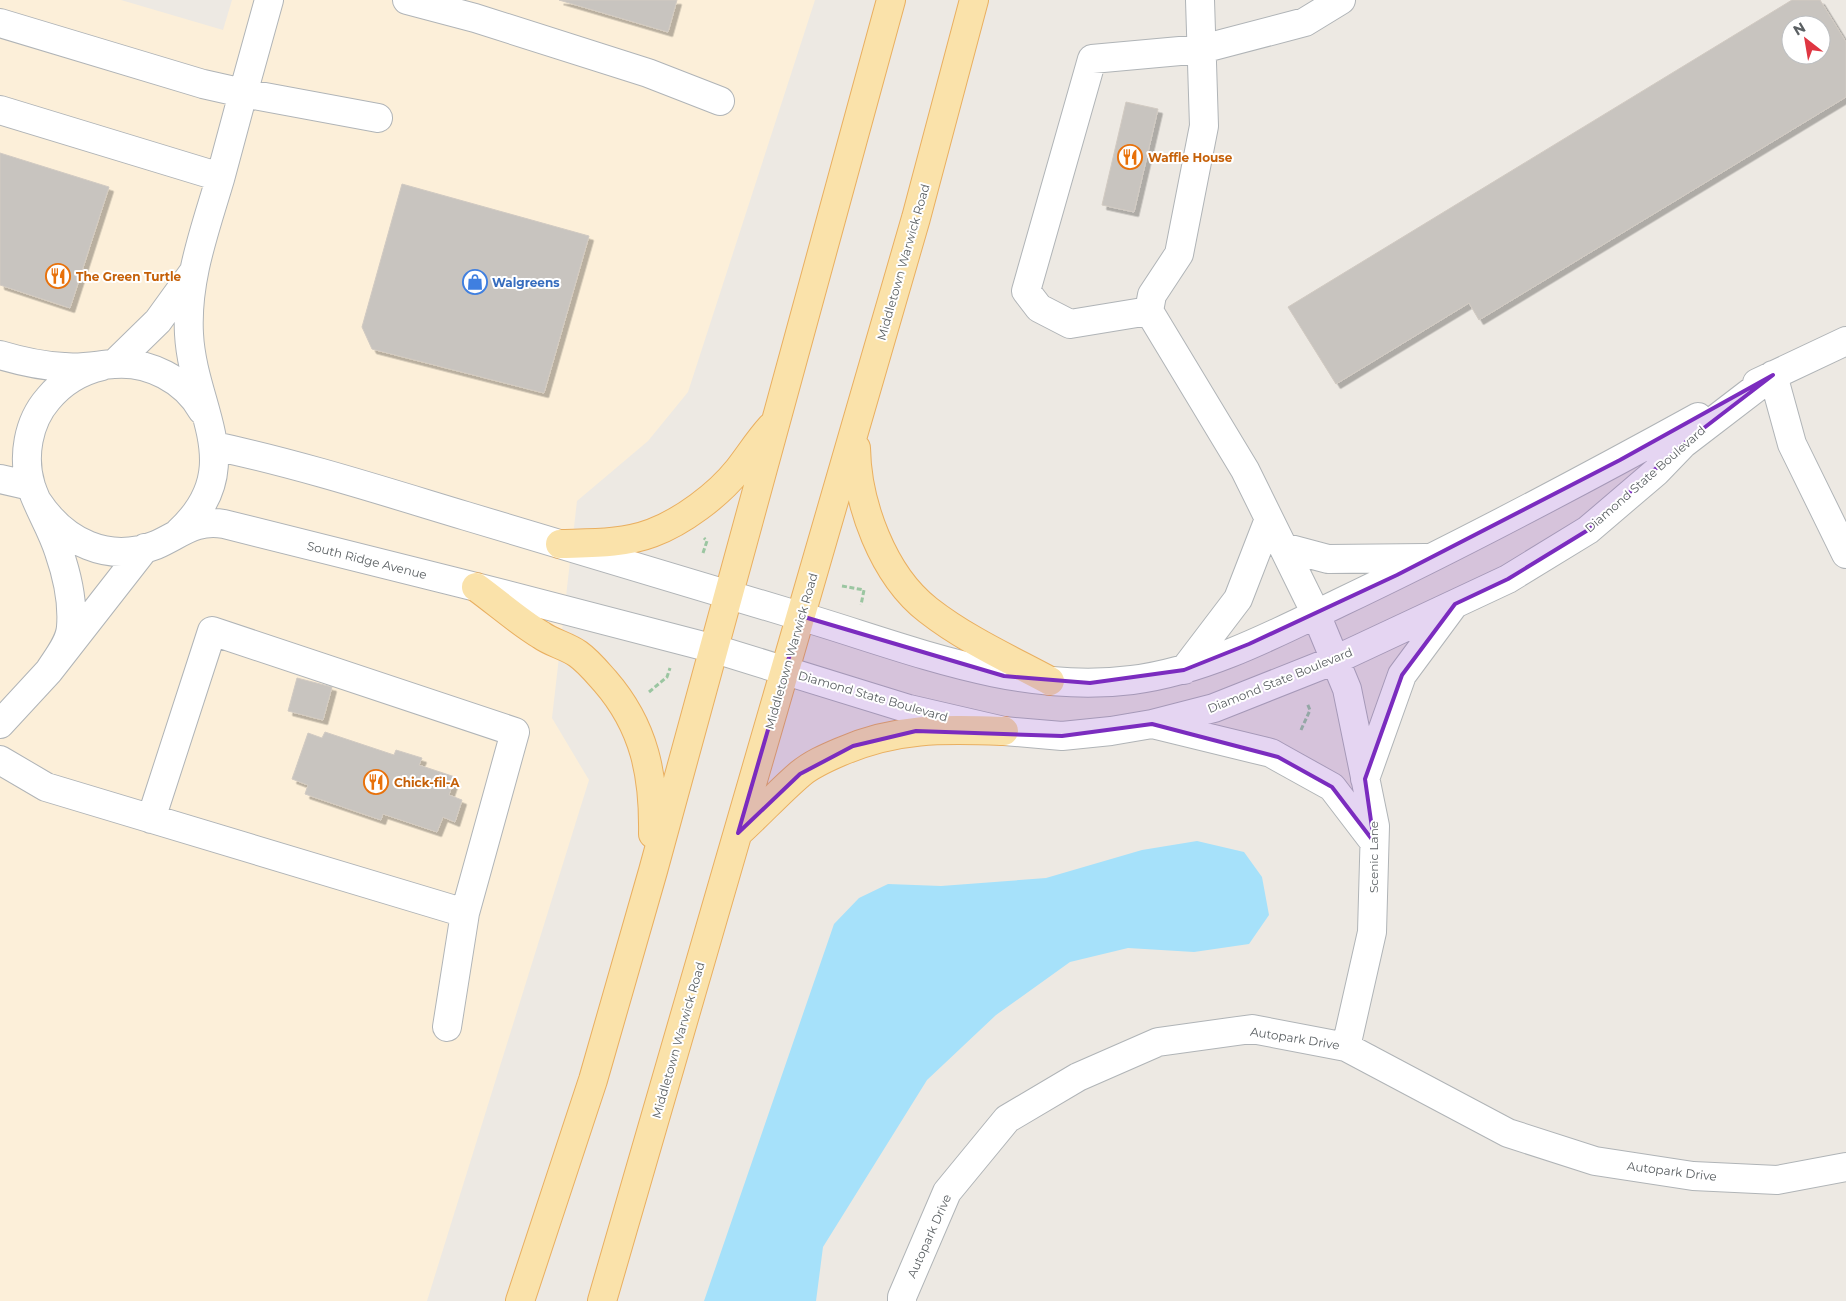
<svg xmlns="http://www.w3.org/2000/svg" width="1846" height="1301" font-family="Montserrat,sans-serif">
	<defs>
		<filter id="shadow"><feDropShadow dx="4.5" dy="4.5" stdDeviation="0" flood-color="#0004"/></filter>
	</defs>
	<rect width="100%" height="100%" fill="#ede9e3"/>
	<path fill="#fcefd9" d="M0 0H121L223 30 232 0H815L688 392 648 441 577 501 552 718 589 780 427 1301H0Z"/>
	<path fill="#a6e1fa" d="M1197 841 1244 852 1262 877 1269 915 1249 944 1194 952 1128 948 1070 962 996 1015 927 1080 823 1247 816 1301H704L834 924 859 898 888 884 941 886 1046 878 1142 850Z"/>
	<path fill="#c8c4bf" stroke="#d1cac2" fill-rule="evenodd" filter="url(#shadow)" d="M559 0H677L668 32Z
		M1792 0H1820L1846 42V97L1479 320 1469 303 1336 384 1288 307ZM1791 25H1821V55H1791Z
		M1126 102 1158 109 1134 212 1102 205Z
		M0 153 109 187 70 308 0 285Z
		M402 184 589 236 544 393 372 349 362 327Z
		M297 678 332 687 323 720 288 711Z
		M325 732 394 755 396 750 422 758 419 765 455 777 449 795 462 800 455 822 443 817 437 832 383 814 381 820 305 794 308 785 292 779 308 733 322 738Z"/>
	<g fill="none" stroke-linecap="round" stroke-linejoin="round">
		<defs>
			<path id="minor" d="M407 0 475 18 648 73 720 101
				M1200 0 1204 126 1179 254 1152 295 1149 311 1245 470 1316 614 1347 689 1375 826 1372 932 1346 1047
				M0 23 203 84 243 93 378 118
				M0 110 220 177
				M1149 311 1070 324 1039 308 1026 291 1092 59 1202 49 1305 22 1341 0
				M0 355C20 361 43 366 64 367 81 369 98 365 114 364 149 361 185 380 202 410
				M114 364 158 321 192 274
				M1773 375 1792 444 1846 554
				M1757 383 1846 341
				M214 446C299 464 383 491 466 516 575 548 684 581 793 614 903 646 1015 695 1132 680 1204 671 1275 634 1339 603 1461 545 1580 482 1698 417
				M0 479 31 486
				M37 501C64 542 108 564 156 545 181 534 195 519 224 524L476 587 715 649 909 709 1004 731 1062 736 1111 731 1152 724 1214 708 1335 660 1508 579 1588 530 1656 472 1683 444 1773 375
				M179 532C249 467 193 410 189 334 186 280 205 230 220 179 236 119 252 60 269 0
				M1283 547 1328 559 1426 558
				M1184 670 1238 599 1269 519
				M49 671C57 658 70 643 71 627 73 603 67 575 59 552 52 529 38 508 31 486 22 457 28 422 48 399 62 382 80 371 102 366
				M0 724 49 671 145 548
				M1156 725 1271 753 1278 757 1332 787 1374 842
				M0 760 46 787 465 913
				M1365 779 1402 675 1453 606
				M151 819 212 631 515 732 465 913 447 1027
				M902 1301V1297L947 1192 1007 1119 1078 1077 1158 1042 1252 1029 1346 1047 1508 1133 1595 1161 1693 1176 1777 1180 1846 1167"/>
			<path id="major" d="M856 448C857 504 883 575 928 610 965 639 1009 659 1050 681
				M560 544C590 543 623 544 652 533 682 522 718 495 738 470 749 456 759 440 771 427
				M476 587C498 603 518 621 541 635 552 643 567 646 578 654 588 661 597 672 605 681 645 727 654 776 653 834
				M739 832C760 813 779 792 800 774 812 764 826 758 840 752 897 727 944 729 1004 731
				M520 1301 593 1080 653 871 891 0
				M602 1301 916 218 974 0"/>
		</defs>
		<use href="#minor" stroke="#b0b4b7" stroke-width="30"/>
		<use href="#major" stroke="#e9af60" stroke-width="30"/>
		<path stroke="#9bc6a1" stroke-width="3" stroke-dasharray="5 2.5" stroke-linecap="butt" d="M703 553 707 541 704 538
			M842 586 864 590 861 605
			M649 692 667 677 670 668
			M1301 730 1310 710 1307 703"/>
		<use href="#minor" stroke="#fff" stroke-width="28"/>
		<use href="#major" stroke="#fae2aa" stroke-width="28"/>
	</g>
	<path fill="#7b2cbf" fill-opacity="0.2" stroke="#7b2cbf" stroke-width="4" stroke-linejoin="round" d="M1773 375 1683 444 1588 530 1508 579 1455 604 1402 675 1365 779 1374 842 1332 787 1278 757 1152 724 1062 736 916 731 853 746 800 774 738 833 801 616 1004 676 1090 683 1184 670 1249 644 1397 575 1620 460Z"/>
	<defs>
		<symbol id="restaurant-ring" viewBox="-11 -11 22 22"><circle r="9.5" fill="#fff" stroke="#e8710a" stroke-width="1.5"/><path d="M-5-6h1v4h1v-4h1v4h1v-4h1v5L-1.5 .5V6h-2V.5L-5-1ZM5-6V6H3V1.5H1.5Q1.5-4 5-6Z" fill="#e8710a"/></symbol>
		<symbol id="shop-ring" viewBox="-11 -11 22 22"><circle r="9.5" fill="#fff" stroke="#3f7fe0" stroke-width="1.5"/><path d="M-5-2.5h2.3a2.7 3.5 0 0 1 5.4 0H5L5.5 6h-11ZM-1.5-2.5h3a1.5 2.3 0 0 0-3 0Z" fill="#3f7fe0"/></symbol>
	</defs>
	<g fill-rule="evenodd">
		<use href="#restaurant-ring" x="1116" y="143" width="28" height="28"/>
		<use href="#restaurant-ring" x="44" y="262" width="28" height="28"/>
		<use href="#shop-ring" x="461" y="268" width="28" height="28"/>
		<use href="#restaurant-ring" x="362" y="768" width="28" height="28"/>
	</g>
	<g text-anchor="middle" dominant-baseline="central" stroke-width="4" stroke-linejoin="round" paint-order="stroke">
		<g font-size="12" font-weight="bold" fill="#c56008" stroke="#fff" text-anchor="start">
			<text x="1148" y="157">Waffle House</text>
			<text x="76" y="276">The Green Turtle</text>
			<text x="394" y="782">Chick-fil-A</text>
		</g>
		<g font-size="12" fill="#5b6063" stroke="#fff">
			<text transform="translate(903 262) rotate(-74)">Middletown Warwick Road</text>
			<text transform="translate(1645 479) rotate(-41)">Diamond State Boulevard</text>
			<text transform="translate(367 560) rotate(14)">South Ridge Avenue</text>
			<text transform="translate(791 651) rotate(-74)">Middletown Warwick Road</text>
			<text transform="translate(1280 680) rotate(-22)">Diamond State Boulevard</text>
			<text transform="translate(873 696) rotate(16)">Diamond State Boulevard</text>
			<text transform="translate(1373 857) rotate(-90)">Scenic Lane</text>
			<text transform="translate(1295 1038) rotate(9)">Autopark Drive</text>
			<text transform="translate(678 1040) rotate(-74)">Middletown Warwick Road</text>
			<text transform="translate(1672 1171) rotate(7)">Autopark Drive</text>
			<text transform="translate(929 1236) rotate(-66)">Autopark Drive</text>
		</g>
		<g font-size="12" font-weight="bold" fill="#366cbe" stroke="#fff" text-anchor="start">
			<text x="492" y="282">Walgreens</text>
		</g>
	</g>
	<g transform="translate(1806 40) rotate(329)"><circle r="24" fill="#ffffff" stroke="#bdbfc1"/>
	<path d="M0-4L9 19L0 12L-9 19Z" fill="#df3642"/>
	<text y="-8" font-size="14" font-weight="bold" text-anchor="middle" fill="#5b6063">N</text>
	</g>
</svg>
